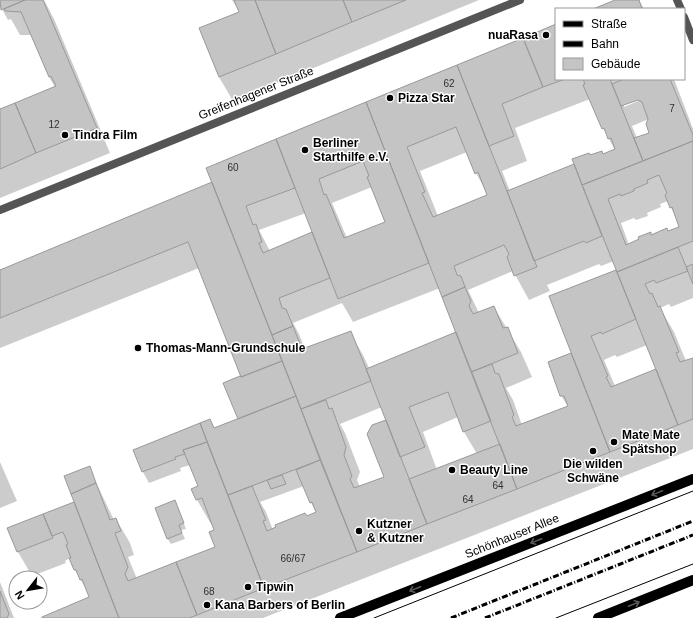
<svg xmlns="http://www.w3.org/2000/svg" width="693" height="618" font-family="Arial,sans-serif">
	<rect width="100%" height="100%" fill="#fff"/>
	<path fill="#0003" fill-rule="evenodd" d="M0 0H44L54 19 110 153 0 198V110L55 87 49 77 32 35H20L11 19 8 20 2 9Z
		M232 0H479L233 101 219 77 200 29 240 12Z
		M618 0H639L644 9H596Z
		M556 25V79H674L693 129V298L671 307 669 304 660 308 674 332 686 361 693 359V449L263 618H41L91 598 75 570 70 558 65 561 66 563 32 576 18 552 8 529 76 503 89 468 114 520 116 519 130 543 134 555 128 557 137 579 216 548 215 531 212 523 211 524 197 500 199 487 190 465 180 468 181 471 149 483 143 472 134 450 210 420 215 429 240 419 242 377 199 268 0 348V271L213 183ZM642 97 643 99 624 107V104ZM590 99 603 128 615 150 603 155 590 156 575 165 510 191 502 171 527 161 515 128ZM649 119 650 133 637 138 632 126ZM467 152 476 173 488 195 438 216 420 171ZM372 187 386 222 347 238 332 203ZM668 201 680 227 668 232 651 236 629 245 621 223 634 218 636 220 648 216 647 213 661 207 660 204ZM306 213 313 232 270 251 259 230ZM614 261 617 270 550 297 572 354 550 363 561 395 568 407 522 425 513 400 506 388 532 377 521 352 494 307 479 313 468 290 513 271 529 300 550 291 547 285 599 264 601 266ZM440 288 458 333 369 368 364 357 350 332 305 349 299 334 293 323 342 303 353 322ZM647 345 657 370 615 386 604 360 615 355 617 357ZM382 407 387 420 385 477 360 487 357 480 360 472 345 433 340 424ZM458 417 464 432 477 454 437 470 423 432ZM304 486 311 503 317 513 273 530 266 512 260 502Z
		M0 462 17 501 0 508Z
		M175 501 186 529 181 530 185 539 171 544 167 538Z
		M0 582 14 618H0Z"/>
	<path fill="#c4c4c4" stroke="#999" fill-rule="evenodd" d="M0 0H25L1 10Z
		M25 0H43L97 128 36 153 15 103 56 86 51 76 49 77 21 12 5 11 4 9Z
		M234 0H255L276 54 219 77 199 28 239 12Z
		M255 0H343L352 22 276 54Z
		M343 0H406L352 22Z
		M615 0H639L642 9H593Z
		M556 24V79H565L543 87 523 38Z
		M523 38 543 87 502 104 514 136 489 146 457 65Z
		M457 65 537 267 514 276 507 257 509 254 504 245 454 266 457 275 461 276 465 287 442 297 366 102ZM456 127 475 174 478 172 487 195 433 217 422 193 425 192 407 147Z
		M583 79H610L643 161 582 185 572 159 589 153 590 155 602 151 603 154 615 149 611 138 608 139 604 128 602 129 583 85 585 84Z
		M624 79H670L693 135V141L643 161 634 138 649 133 646 124 648 119 642 102 638 100 621 106 612 84Z
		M366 102 429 263 338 299 276 139ZM363 161 369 176 367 177 385 222 344 238 326 194 324 195 319 179Z
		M15 103 36 153 0 169V109Z
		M276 139 295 188 246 206 253 225 256 224 262 242 259 243 263 253 312 232 330 278 279 298 282 308 286 309 293 326 272 335 206 168Z
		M693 141V241L617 272 582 185ZM659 175 667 193 665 195 670 208 672 207 679 227 668 231 667 228 651 235V232L638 237 639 239 626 245 608 199 620 194 621 196 634 191V189L648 183 647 180Z
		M574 164 602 236 586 243 584 241 534 261 507 191Z
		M212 182 282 361 241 377 188 242 0 318V270Z
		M678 247 688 271 656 283 654 280 645 284 650 294 652 293 658 307 660 306 679 352 676 353 680 362 693 358V419L678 425 617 272Z
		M693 264V284L686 267Z
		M616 270 636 319 602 334 601 332 591 336 608 376 606 377 611 387 656 369 678 425 610 452 549 296Z
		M465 287 471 301 469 306 473 314 494 306 503 328 508 327 518 353 471 372 442 297Z
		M293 326 302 349 351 331 371 381 301 409 272 335Z
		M456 332 491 421 463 432 448 392 409 407 425 447 400 457 366 369Z
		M571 353 610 452 517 489 471 372 492 364 495 373 499 374 514 415 512 417 516 426 568 406 564 396H560L548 362Z
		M282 361 296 396 238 419 223 383 240 376 241 377Z
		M296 396 320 460 228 495 200 423 210 419 214 428Z
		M326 400 329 409 332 408 346 447 344 455 352 476 350 479 354 488 384 477 367 434 372 425 386 420 427 524 357 552 301 409Z
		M200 423 207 442 183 450 185 454 175 457 176 459 142 472 133 450Z
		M207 442 264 588 197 615 176 562 215 547 209 532 214 530 202 498 196 500 191 489 198 486 183 450Z
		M500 444 517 489 427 524 409 479Z
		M320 460 357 552 264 588 228 495 252 486 266 520 263 521 267 531 276 527 275 525 305 513 307 516 316 512 312 502 310 503 296 470Z
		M90 466 96 483 71 494 64 476Z
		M282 475 286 484 271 489 267 480Z
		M96 483 110 520 116 518 121 531 115 533 128 567 125 574 128 581 176 562 197 615 189 618H119L71 494Z
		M175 500 184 523 179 525 182 533 167 539 155 508Z
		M74 502 119 618H42V617L89 597 82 579 80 580 76 570H74L69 558H71L66 545 68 544 63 532 52 536 43 514Z
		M43 514 53 538 17 552 7 528Z
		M0 591 9 614 7 618H0Z"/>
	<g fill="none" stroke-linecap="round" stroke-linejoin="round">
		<path stroke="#555" stroke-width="8" d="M677 0 681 9
			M684 17 693 40
			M0 210 520 0"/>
		<path stroke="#000" stroke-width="10" d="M340 618 693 479
			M598 618 693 580"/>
		<path stroke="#000" stroke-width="1" d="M374 618 693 491
			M556 618 693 564"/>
		<path stroke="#000" stroke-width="3" stroke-dasharray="6 2 1 2" stroke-linecap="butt" d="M451 618 693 521
			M485 618 693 535"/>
	</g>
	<defs><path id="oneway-shaft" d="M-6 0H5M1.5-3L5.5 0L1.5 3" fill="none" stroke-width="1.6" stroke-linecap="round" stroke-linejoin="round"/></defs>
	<g stroke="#595959">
		<use href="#oneway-shaft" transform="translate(657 493) rotate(158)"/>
		<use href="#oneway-shaft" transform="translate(536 541) rotate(158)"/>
		<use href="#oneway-shaft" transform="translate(415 589) rotate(158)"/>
		<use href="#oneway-shaft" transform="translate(634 604) rotate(-22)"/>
	</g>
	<g fill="#000" stroke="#fff" stroke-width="1.5">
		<circle cx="546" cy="35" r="4"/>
		<circle cx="390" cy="98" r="4"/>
		<circle cx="65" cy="135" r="4"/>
		<circle cx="305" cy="150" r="4"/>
		<circle cx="138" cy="348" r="4"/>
		<circle cx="614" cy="442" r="4"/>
		<circle cx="593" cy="451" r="4"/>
		<circle cx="452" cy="470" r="4"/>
		<circle cx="359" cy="531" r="4"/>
		<circle cx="248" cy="587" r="4"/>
		<circle cx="207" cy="605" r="4"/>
	</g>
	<g text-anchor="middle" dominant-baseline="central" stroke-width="3" stroke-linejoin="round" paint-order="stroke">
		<g font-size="10" fill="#313131">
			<text x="449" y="83">62</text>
			<text x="672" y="108">7</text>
			<text x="54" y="124">12</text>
			<text x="233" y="167">60</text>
			<text x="498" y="485">64</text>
			<text x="468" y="499">64</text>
			<text x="293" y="558">66/67</text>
			<text x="209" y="591">68</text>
		</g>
		<g font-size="12" font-weight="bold" fill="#000" stroke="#fff" text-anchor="start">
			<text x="538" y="35" text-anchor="end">nuaRasa</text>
			<text x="398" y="98">Pizza Star</text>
			<text x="73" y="135">Tindra Film</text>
			<text x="313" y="143">Berliner<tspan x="313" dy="14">Starthilfe e.V.</tspan></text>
			<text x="146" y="348">Thomas-Mann-Grundschule</text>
			<text x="622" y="435">Mate Mate<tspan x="622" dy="14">Spätshop</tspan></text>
			<text x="593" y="464" text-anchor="middle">Die wilden<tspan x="593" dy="14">Schwäne</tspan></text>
			<text x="460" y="470">Beauty Line</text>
			<text x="367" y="524">Kutzner<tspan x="367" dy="14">&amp; Kutzner</tspan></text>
			<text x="256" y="587">Tipwin</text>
			<text x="215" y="605">Kana Barbers of Berlin</text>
		</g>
		<g font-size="12" fill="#000" stroke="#fff">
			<text transform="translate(256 93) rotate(-22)">Greifenhagener Straße</text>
			<text transform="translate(512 536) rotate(-22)">Schönhauser Allee</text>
		</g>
	</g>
	<rect x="555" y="8" width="130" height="72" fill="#ffffff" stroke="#999999"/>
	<rect x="563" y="21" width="20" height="6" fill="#000000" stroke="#999999"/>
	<text x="591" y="28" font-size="12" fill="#000000">Straße</text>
	<rect x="563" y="41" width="20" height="6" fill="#000000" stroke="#999999"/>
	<text x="591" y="48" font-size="12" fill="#000000">Bahn</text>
	<rect x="563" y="58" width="20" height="12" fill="#c4c4c4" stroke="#999999"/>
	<text x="591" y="68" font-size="12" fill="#000000">Gebäude</text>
	<g transform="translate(28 590) rotate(239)"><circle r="19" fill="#ffffff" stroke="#999999"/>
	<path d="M0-3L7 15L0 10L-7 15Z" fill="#000000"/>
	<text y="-6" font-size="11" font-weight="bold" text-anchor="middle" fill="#000000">N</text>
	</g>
</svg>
